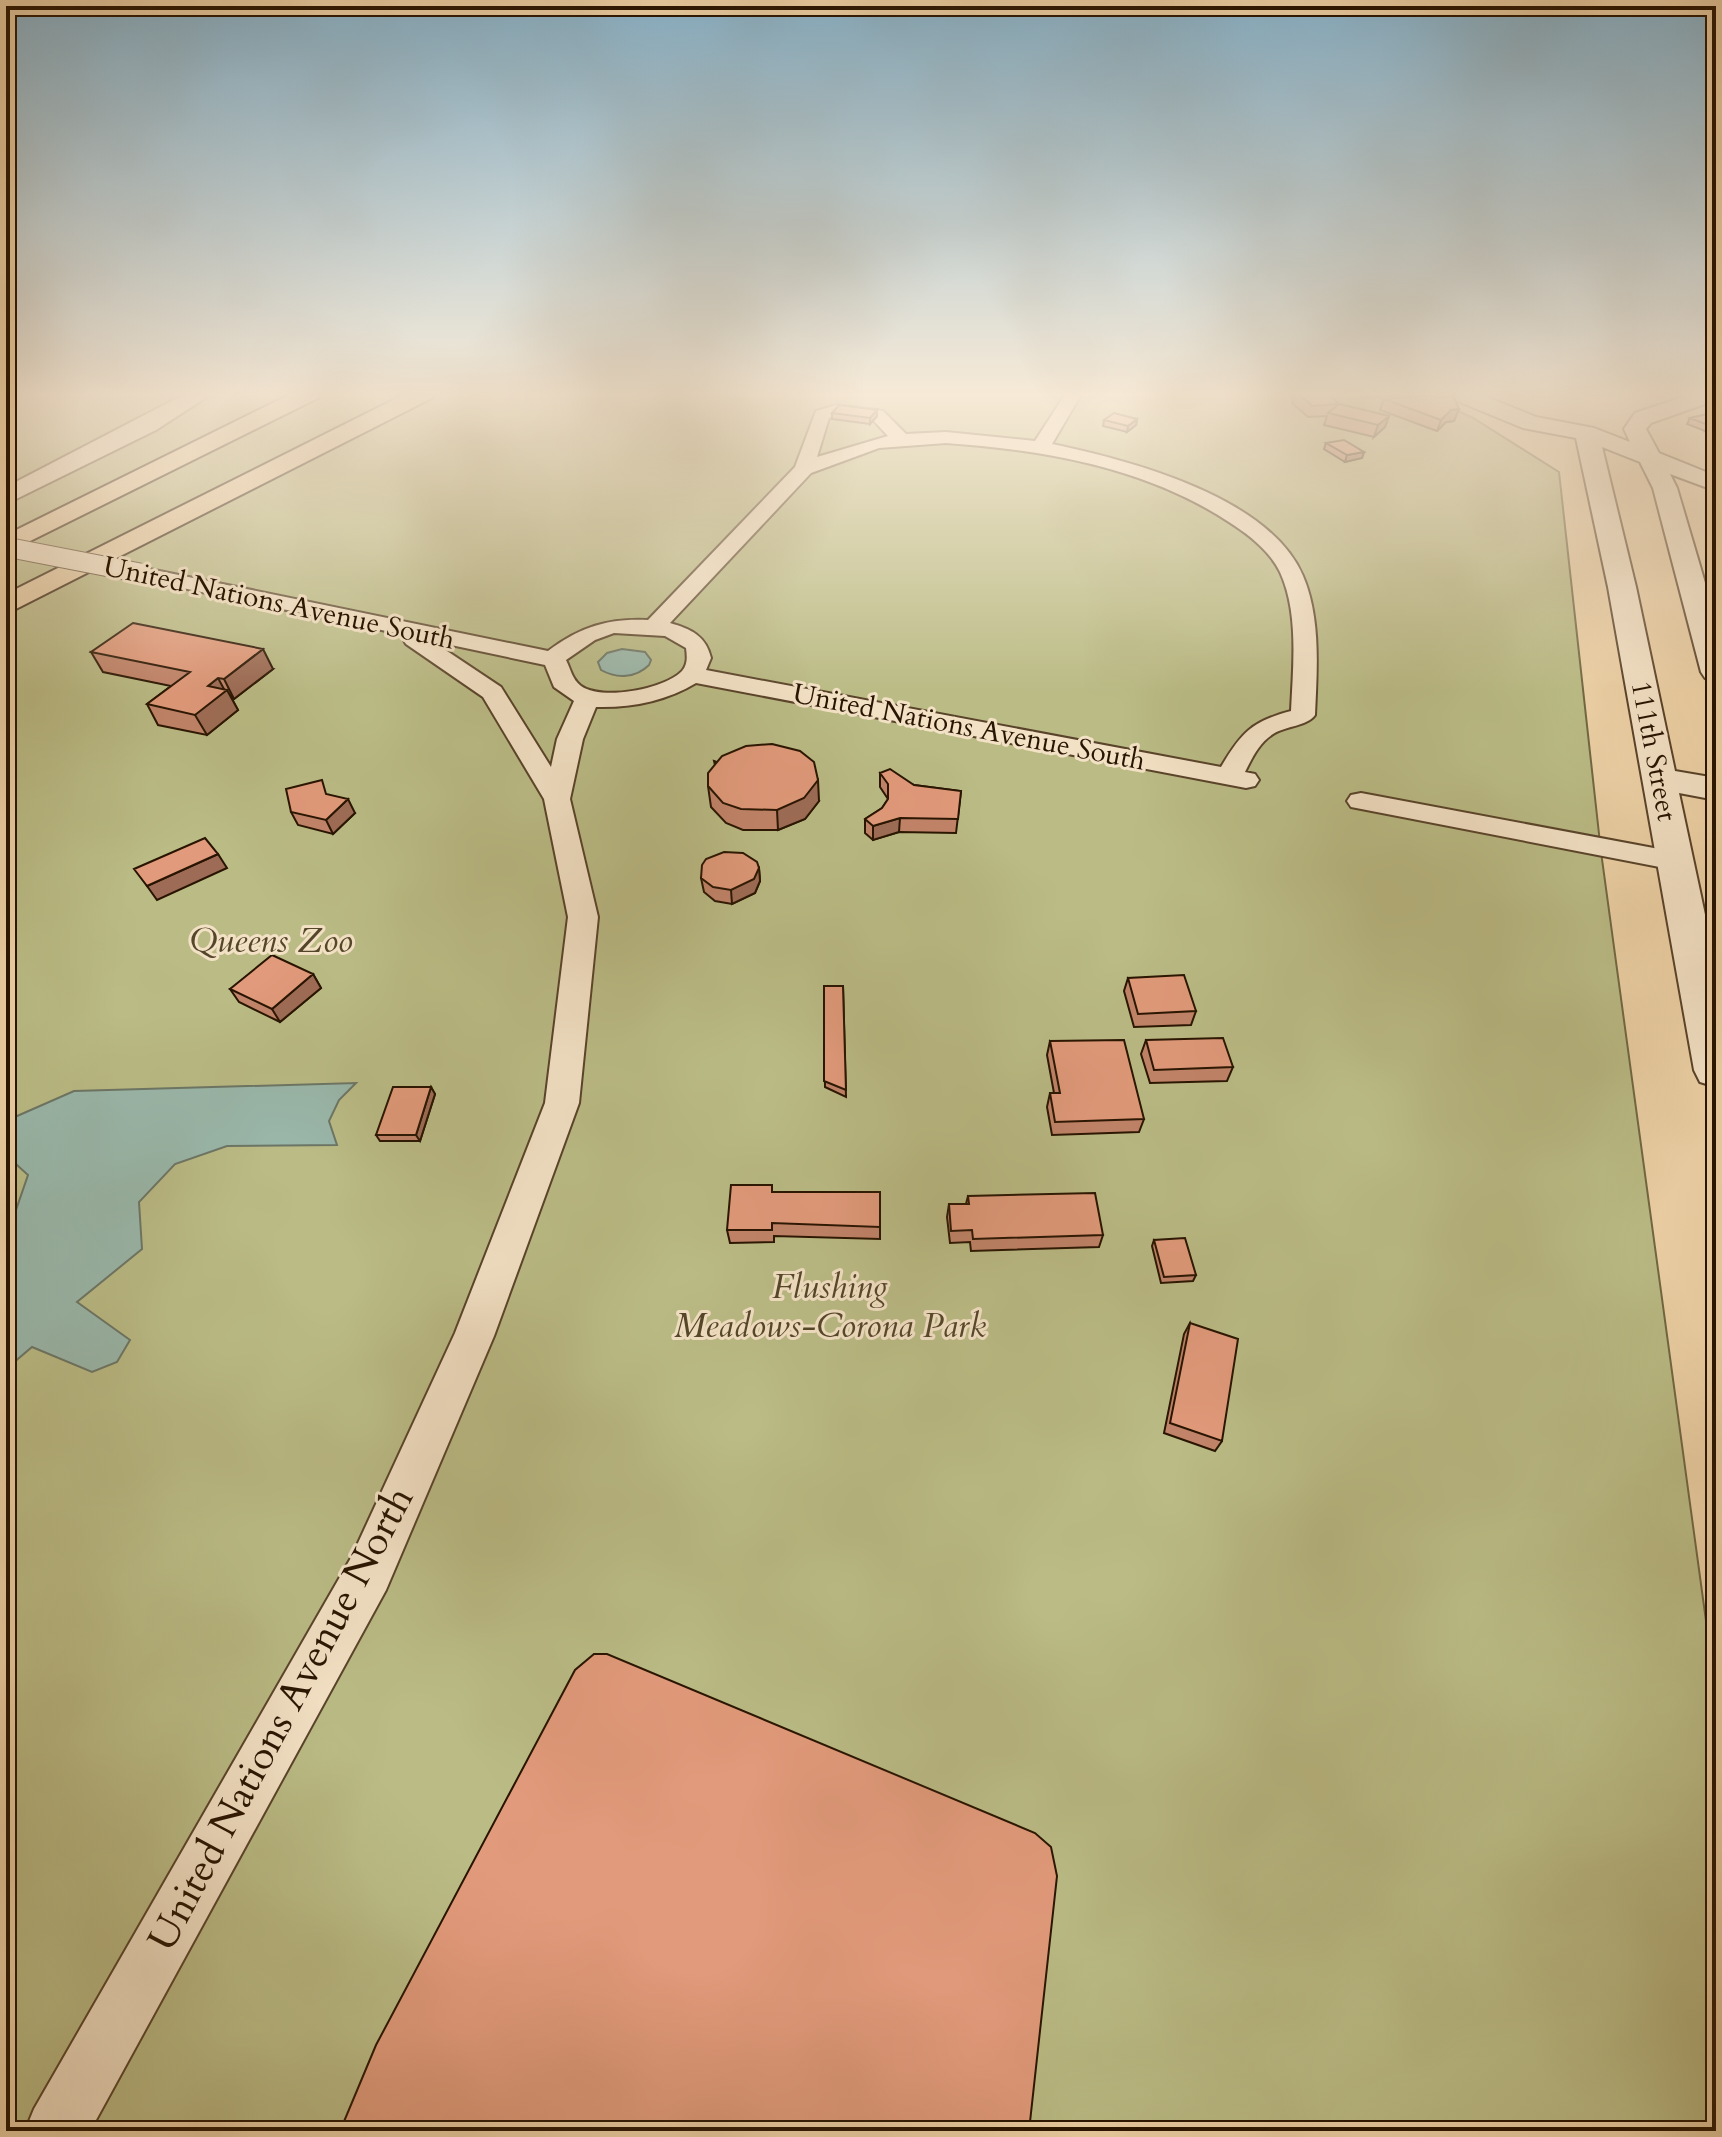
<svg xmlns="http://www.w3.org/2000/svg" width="1722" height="2137" font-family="Cardo,serif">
	<rect width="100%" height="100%" fill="#edd1a6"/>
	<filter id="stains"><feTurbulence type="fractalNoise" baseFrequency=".0025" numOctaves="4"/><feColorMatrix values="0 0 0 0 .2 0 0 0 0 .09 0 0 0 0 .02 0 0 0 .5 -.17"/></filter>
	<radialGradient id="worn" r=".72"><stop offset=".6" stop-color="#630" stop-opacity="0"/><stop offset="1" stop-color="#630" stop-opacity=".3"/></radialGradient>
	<path fill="#babb85" stroke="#716843" stroke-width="2" d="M6 393H1419L1473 418 1559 472 1601 852 1716 1694V2131H6Z"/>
	<path fill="#99b7aa" stroke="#6c7666" stroke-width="2" d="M622 649 645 652 651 660 649 665C636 678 617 679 601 670L598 662 607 653Z
		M356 1083 339 1100 329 1121 337 1145 227 1146 175 1164 139 1202 142 1249 77 1302 130 1340 117 1362 92 1372 32 1347 6 1369V1239L28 1175 6 1155 8 1120 74 1091Z"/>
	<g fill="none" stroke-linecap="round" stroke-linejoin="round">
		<defs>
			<path id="pedestrian" d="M1066 393H1082L1052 444C1128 460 1269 496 1303 576 1321 618 1317 670 1315 715 1307 726 1286 726 1273 734 1259 743 1252 758 1245 772L1255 774 1259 780 1255 786 1246 788 696 683C666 701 631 708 596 707L583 739 570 799 598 917 579 1103 494 1336 386 1590 90 2131H25L34 2109 352 1556 455 1333 545 1103 568 917 544 799 483 697 406 644 403 639 405 635 140 579 129 573 140 567 548 651C580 627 608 618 648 620L795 467 816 411 837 405 877 410 883 411 906 434 946 432 1035 441ZM838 415 872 419 888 436 817 457 829 418ZM946 443C1045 450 1145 467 1229 522 1248 534 1270 551 1280 572 1299 613 1293 667 1291 711 1252 721 1241 733 1221 767L706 670 711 658C706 636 691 629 670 623L811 473 879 448ZM614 633 665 636 686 648C687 656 688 664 682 671 665 689 602 701 581 686 572 679 571 670 566 660L595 640ZM432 641 545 665 554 687 574 701 557 739 551 767 501 687Z
				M1361 793 1675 852 1685 854 1689 861 1685 868 1675 870 1351 807 1347 801 1351 795Z"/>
			<path id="minor" d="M187 393H213L156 430 6 504V487Z
				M1448 393H1477L1536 417 1594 428 1630 442 1624 429 1635 413 1695 393H1716V400L1651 423 1646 429 1659 453 1716 476V491L1670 474 1677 488 1716 620V681L1705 678 1701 672 1653 488 1640 462 1602 447 1636 587 1675 771 1716 778V800L1679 793 1716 966V1087L1700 1082 1694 1070 1608 587 1576 438 1523 428 1450 398Z"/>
			<path id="motorway" d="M293 393H320L318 398 6 553V535Z
				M407 393H434L432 398 6 614V594Z"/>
		</defs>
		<use href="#pedestrian" stroke="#59432a" stroke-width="4"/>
		<use href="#minor" stroke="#59432a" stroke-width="4"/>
		<use href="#motorway" stroke="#281401" stroke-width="4"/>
		<use href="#pedestrian" fill="#f3e1c5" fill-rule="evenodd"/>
		<use href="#minor" fill="#f3e1c5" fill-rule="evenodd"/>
		<use href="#motorway" fill="#edd1a6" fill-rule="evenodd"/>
		<defs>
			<path id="pedestrian-bridge" d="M6 547 140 573"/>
		</defs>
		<use href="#pedestrian-bridge" stroke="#59432a" stroke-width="21" stroke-linecap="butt"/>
		<use href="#pedestrian-bridge" stroke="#f3e1c5" stroke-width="19"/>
	</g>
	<path fill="#c2846a" stroke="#281401" stroke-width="2" d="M1292 393H1327L1339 404 1389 416 1385 427 1374 437 1324 425 1327 416 1308 417 1292 403 1294 395H1291Z
		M1358 393H1405L1404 395 1363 398Z
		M1384 399 1454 421 1446 422 1437 431 1380 410Z
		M877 410V416L870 424 832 419V413Z
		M1716 412V428L1705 431 1687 424 1690 418Z
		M1137 419 1136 425 1127 432 1103 426 1104 420Z
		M1326 443 1364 452 1362 458 1345 462 1324 449Z
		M91 652 273 669 234 699H232L238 710 207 735 158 725 147 704 171 686 103 672Z
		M714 761 819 801 805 819 778 830H743L726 823 711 807 708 786 715 765Z
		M880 773 914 785 961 791 956 833 899 832 873 840 865 833V819L882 808 888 799 880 787Z
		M329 795 355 813 333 834 298 825 291 812Z
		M759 868 760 881 755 893 732 904 715 901 704 892 701 878Z
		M313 974 321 988 280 1022 239 1002 230 989Z
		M1128 978 1196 1011 1191 1025 1134 1027 1124 991Z
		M824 986H843L846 1097 825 1087Z
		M1146 1040 1233 1067 1227 1081 1150 1083 1141 1054Z
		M1050 1041 1144 1119 1139 1132 1052 1135 1047 1107 1050 1093H1054L1047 1055Z
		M431 1087 435 1094 420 1141H380L376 1135Z
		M773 1192 880 1227V1239L774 1236V1242L730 1243 727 1230Z
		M968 1196 1103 1235 1099 1247 971 1251 970 1242 950 1243 947 1217 949 1204H966Z
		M1154 1240 1196 1275 1193 1281 1161 1283 1152 1246Z
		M1190 1323 1222 1441 1215 1451 1164 1433 1184 1334Z"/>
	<path fill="#9e6c56" stroke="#281401" stroke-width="2" d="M1459 409 1454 421 1446 422 1437 431 1441 420 1451 410Z
		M877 410V416L870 424V418Z
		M1389 416 1385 427 1374 437 1378 425Z
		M1137 419 1136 425 1127 432 1128 426Z
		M1716 423V428L1705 431 1708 425Z
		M1364 452 1362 458 1345 462 1347 455Z
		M263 649 273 669 234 699 224 679Z
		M218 678 225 691 227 690 238 710 207 735 195 715 208 686Z
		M818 780 819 801 805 819 778 830 777 810Z
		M348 799 355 813 333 834 326 820Z
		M900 818 899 832 873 840V826Z
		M218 854 227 868 157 900 147 886Z
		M759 868 760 881 755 893 732 904 731 890Z
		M313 974 321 988 280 1022 272 1009Z
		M431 1087 435 1094 420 1141 416 1135Z"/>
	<path fill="#e19a7b" stroke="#281401" stroke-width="2" d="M1298 393H1327L1339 404 1312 406Z
		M1433 395 1437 398 1453 396 1459 409 1451 410 1441 420 1384 399Z
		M1339 404 1389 416 1378 425 1328 413Z
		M839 405 877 410 870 418 832 413Z
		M1716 412V423L1708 425 1690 418Z
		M1114 413 1137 419 1128 426 1104 420Z
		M1344 440 1364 452 1347 455 1326 443Z
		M133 623 263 649 224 679 218 678 208 686 227 690 195 715 147 704 190 672 91 652Z
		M772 744 800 751 814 762 818 780 804 798 777 810 741 809 723 803 708 786V773L722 756 746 746Z
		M890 769 914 785 961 791 958 819 900 818 873 826 865 819 882 808 888 799V784L880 773Z
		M322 780 326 794 348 799 326 820 291 812 286 789Z
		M205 838 218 854 147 886 134 869Z
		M724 852 743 853 757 862 759 868 754 879 731 890 713 887 701 878 702 865 706 859Z
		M272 955 313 974 272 1009 230 989Z
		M1184 975 1196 1011 1138 1014 1128 978Z
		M824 986H843L846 1090 824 1081Z
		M1223 1038 1233 1067 1154 1070 1146 1040Z
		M1124 1040 1144 1119 1055 1122 1050 1093H1060L1050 1041Z
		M393 1087H431L416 1135H376Z
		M731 1185H772V1192H880V1227L772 1223V1230H727Z
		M1095 1193 1103 1235 973 1239 972 1230 951 1231 949 1204H969L968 1196Z
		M1185 1238 1196 1275 1164 1277 1154 1240Z
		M1190 1323 1238 1339 1222 1441 1170 1423Z
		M594 1654H607L1035 1833 1051 1847 1057 1876 1029 2131H340L376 2045 575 1670Z"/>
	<linearGradient id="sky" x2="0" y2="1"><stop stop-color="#88b5cf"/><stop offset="0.57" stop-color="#f7ead7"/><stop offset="1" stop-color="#f7ead7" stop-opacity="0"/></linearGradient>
	<rect width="1722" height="692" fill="url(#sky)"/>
	<g text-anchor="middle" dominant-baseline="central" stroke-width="6" stroke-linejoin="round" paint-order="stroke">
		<g font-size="28" fill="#281401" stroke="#f3e1c5">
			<text transform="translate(279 603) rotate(12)">United Nations Avenue South</text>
			<text transform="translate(969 727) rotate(11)">United Nations Avenue South</text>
			<text transform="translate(1654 751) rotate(79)">111th Street</text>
		</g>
		<g font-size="34" font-style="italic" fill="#544629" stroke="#f3e1c5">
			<text x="271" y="941">Queens Zoo</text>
			<text x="830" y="1287">Flushing<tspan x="830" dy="39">Meadows-Corona Park</tspan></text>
		</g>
		<g font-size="40" fill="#281401" stroke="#f3e1c5">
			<text transform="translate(281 1719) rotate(-62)">United Nations Avenue North</text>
		</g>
	</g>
	<rect width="1722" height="2137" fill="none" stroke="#edd1a6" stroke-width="32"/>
	<rect x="8" y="8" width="1706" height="2121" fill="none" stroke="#281401" stroke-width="4"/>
	<rect x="16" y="16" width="1690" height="2105" fill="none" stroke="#281401" stroke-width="2"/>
	<rect width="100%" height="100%" filter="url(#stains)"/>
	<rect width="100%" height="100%" fill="url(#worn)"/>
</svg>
